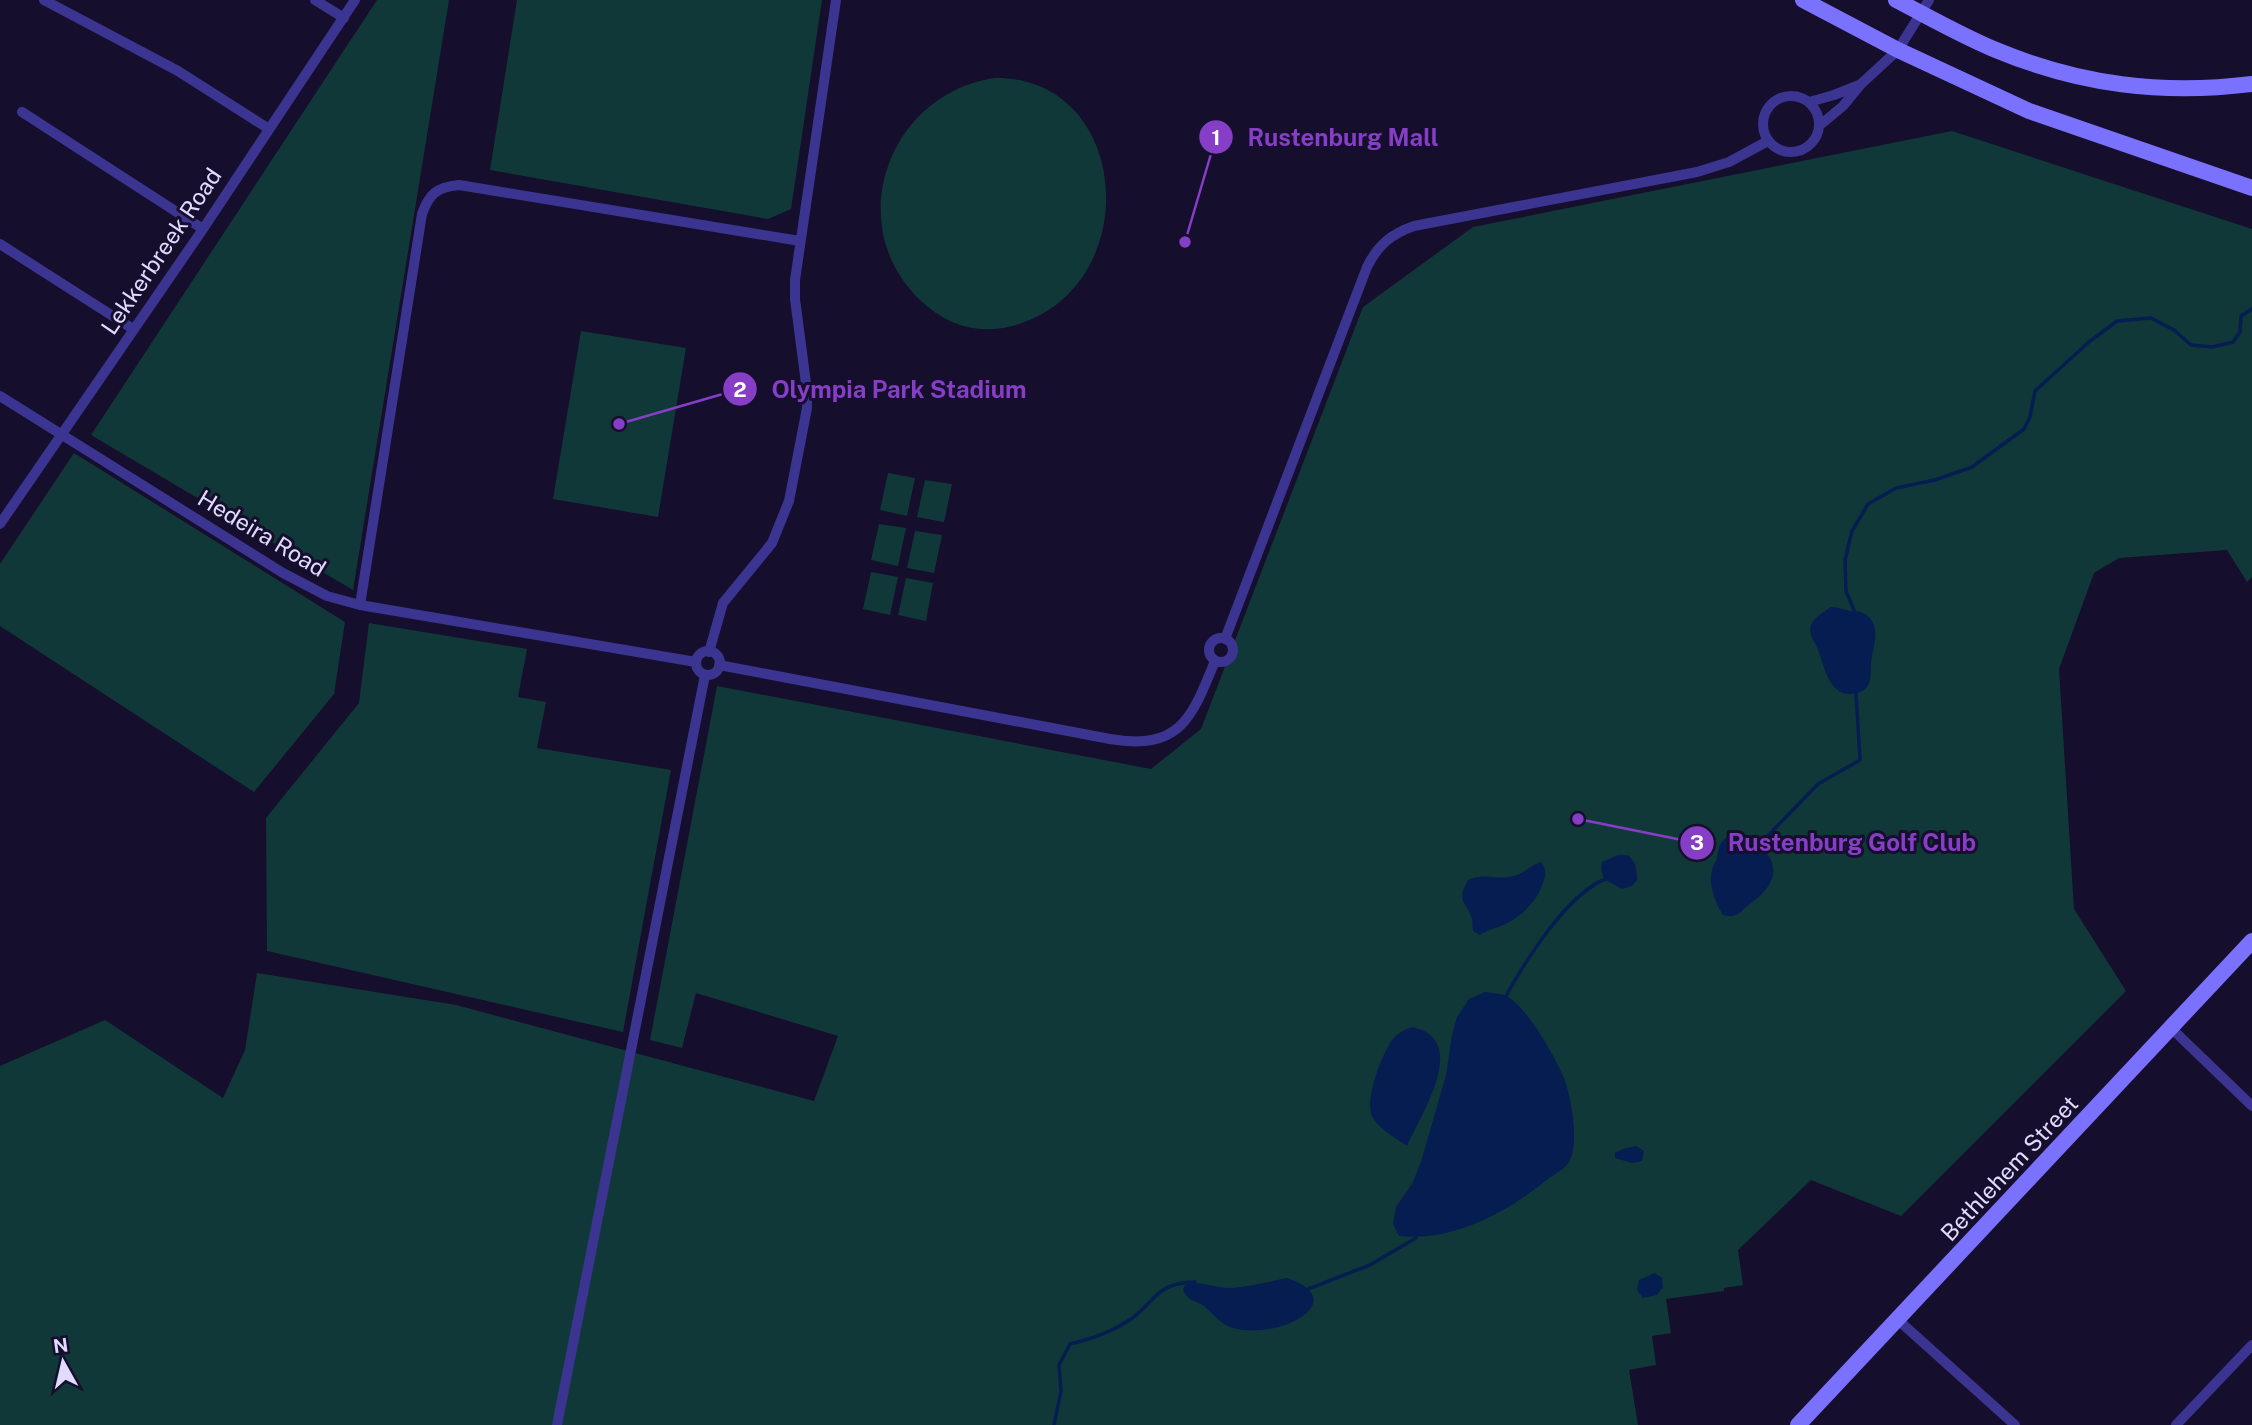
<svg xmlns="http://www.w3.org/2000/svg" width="2252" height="1425" font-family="'Public Sans',sans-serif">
	<rect width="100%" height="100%" fill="#150e2d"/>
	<path fill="#113838" d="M377 0H449L353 590 91 435Z
		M517 0H822L791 209 768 219 490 170Z
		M995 78C1134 77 1146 291 1012 326 977 335 946 325 920 300 841 224 889 93 995 78Z
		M1952 131 2252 229V577L2247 582 2227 550 2119 558 2094 573 2059 669 2074 909 2126 991 1901 1216 1811 1180 1738 1250 1743 1285 1724 1288V1291L1666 1299 1671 1333 1652 1336 1656 1365 1629 1370 1638 1425H0V1066L105 1020 223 1098 245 1050 257 973 456 1005 814 1101 838 1036 696 993 682 1048 650 1040 717 686 1151 769 1201 729 1363 307 1473 227Z
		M581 331 686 348 658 517 553 499Z
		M74 453 345 622 334 694 254 792 0 626V564Z
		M888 473 915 478 907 516 880 510Z
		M925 480 952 484 944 522 917 517Z
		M879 524 906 528 898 566 871 560Z
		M915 531 942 535 934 573 907 568Z
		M871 572 898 577 890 615 863 609Z
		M906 578 933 583 926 621 898 615Z
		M369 623 527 649 518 697 546 702 537 748 671 770 623 1032 267 951 266 818 359 703Z"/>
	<path fill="#051d50" d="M1831 607C1839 607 1840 609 1847 610 1852 612 1857 610 1863 613 1883 623 1873 646 1871 662 1871 674 1873 689 1857 693 1829 700 1825 667 1818 650 1815 642 1808 634 1811 625 1815 616 1824 612 1831 607Z
		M1736 834C1776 849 1789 876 1750 904 1740 911 1739 919 1723 915 1715 903 1707 882 1713 867 1714 863 1717 861 1717 857 1719 844 1722 837 1736 834Z
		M1618 855H1628C1636 862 1637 869 1637 880L1632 886 1622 889 1604 879 1601 869 1602 862Z
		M1541 862C1547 869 1546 875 1543 883 1537 902 1519 919 1501 926 1493 929 1487 930 1480 935L1473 931C1472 927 1473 923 1472 919 1467 901 1455 903 1468 880 1482 873 1495 879 1509 877 1522 876 1530 865 1541 862Z
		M1485 992C1491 993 1500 993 1506 996 1527 1006 1555 1057 1564 1078 1571 1096 1580 1144 1569 1162 1566 1168 1555 1174 1549 1178 1508 1212 1454 1242 1399 1236L1393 1224 1396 1207 1412 1184 1421 1162 1446 1075 1452 1035 1457 1017 1469 999Z
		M1412 1027C1471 1039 1421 1114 1407 1146 1396 1138 1380 1130 1373 1118 1363 1102 1382 1053 1393 1039 1398 1033 1404 1030 1412 1027Z
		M1636 1146 1644 1151 1642 1161 1632 1163 1615 1158V1153L1623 1149Z
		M1655 1273 1662 1278 1663 1287 1657 1295 1643 1298 1637 1290 1639 1280Z
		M1287 1278C1355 1301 1276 1343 1230 1327 1218 1322 1213 1313 1204 1306 1194 1299 1190 1303 1183 1290L1185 1285C1199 1280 1214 1288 1230 1288 1249 1287 1268 1282 1287 1278Z"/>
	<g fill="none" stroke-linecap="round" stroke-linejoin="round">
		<path stroke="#051d50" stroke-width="3.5" d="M1854 610 1846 591 1845 560 1852 531 1868 504 1896 488 1935 480 1972 467 2024 429 2030 417 2035 391 2089 342 2117 321 2151 318 2174 330 2191 345 2212 347 2233 342 2240 332 2241 316 2252 309
			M1756 848 1818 784 1860 760 1856 693
			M1506 996C1526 960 1568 892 1608 878
			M1308 1289 1370 1265 1416 1238
			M1054 1425 1061 1391 1059 1365 1070 1344C1092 1339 1112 1332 1131 1319 1158 1299 1156 1283 1195 1282"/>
		<path stroke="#3b3491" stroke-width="10" d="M44 0 178 71 269 129
			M315 0 344 18
			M1763 124a28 28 0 1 1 56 0a28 28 0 1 1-56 0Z
			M1809 102 1834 95 1859 85
			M22 112 203 229
			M1819 126 1843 106 1861 84 1898 50 1929 0
			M0 244 133 329
			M0 396 283 573 327 596 360 605 696 662
			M0 524 203 229 355 0
			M360 605 422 214C429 194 437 187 459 185L800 241
			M1209 650a12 12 0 1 1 24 0a12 12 0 1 1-24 0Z
			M1225 639 1367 267C1378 245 1391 234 1414 226L1697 172 1729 162 1768 141
			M696 663a12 12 0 1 1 24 0a12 12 0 1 1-24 0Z
			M709 652 723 603 772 543 789 501 807 408V391L795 299V280L836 0
			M719 665 1110 739C1181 751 1192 717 1215 661
			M2171 1028 2252 1106
			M1897 1319 2015 1425
			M557 1425 705 675
			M2176 1425 2252 1345"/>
		<path stroke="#7a72ff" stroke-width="16" d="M1803 0 1898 50 2029 111 2252 188
			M1896 0C1929 17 1962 36 1996 50 2080 85 2162 95 2252 84
			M1798 1425 2252 941"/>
	</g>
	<g text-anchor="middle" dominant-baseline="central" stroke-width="6" stroke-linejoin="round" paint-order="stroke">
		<g font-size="23" fill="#e0dbff" stroke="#150e2d">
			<text transform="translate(161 251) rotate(-56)">Lekkerbreek Road</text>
			<text transform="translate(262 533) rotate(31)">Hedeira Road</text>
			<text transform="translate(2009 1168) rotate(-47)">Bethlehem Street</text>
		</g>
	</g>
	<path fill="none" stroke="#853ec5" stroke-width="2.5" d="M1185 242L1216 137M619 424L740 389M1578 819L1697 843"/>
	<g fill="#853ec5" stroke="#150e2d" stroke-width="2.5">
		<circle cx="1185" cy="242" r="7"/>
		<circle cx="619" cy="424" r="7"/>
		<circle cx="1578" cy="819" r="7"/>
		<circle cx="1216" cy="137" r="18"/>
		<circle cx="740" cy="389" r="18"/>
		<circle cx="1697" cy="843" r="18"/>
	</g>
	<g font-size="21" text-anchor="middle" font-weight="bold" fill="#fff">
		<text x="1216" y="145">1</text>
		<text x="740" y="397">2</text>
		<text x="1697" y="850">3</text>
	</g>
	<g font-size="24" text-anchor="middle" font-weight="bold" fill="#853ec5" stroke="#150e2d" stroke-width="6" stroke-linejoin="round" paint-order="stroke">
		<text x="1343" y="146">Rustenburg Mall</text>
		<text x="899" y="398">Olympia Park Stadium</text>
		<text x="1852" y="851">Rustenburg Golf Club</text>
	</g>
	<g transform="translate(63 1362) rotate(352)" stroke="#150e2d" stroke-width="5" paint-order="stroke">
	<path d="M0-5L12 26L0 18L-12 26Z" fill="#e0dbff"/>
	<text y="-10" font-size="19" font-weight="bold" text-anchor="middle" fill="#e0dbff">N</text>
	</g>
</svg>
